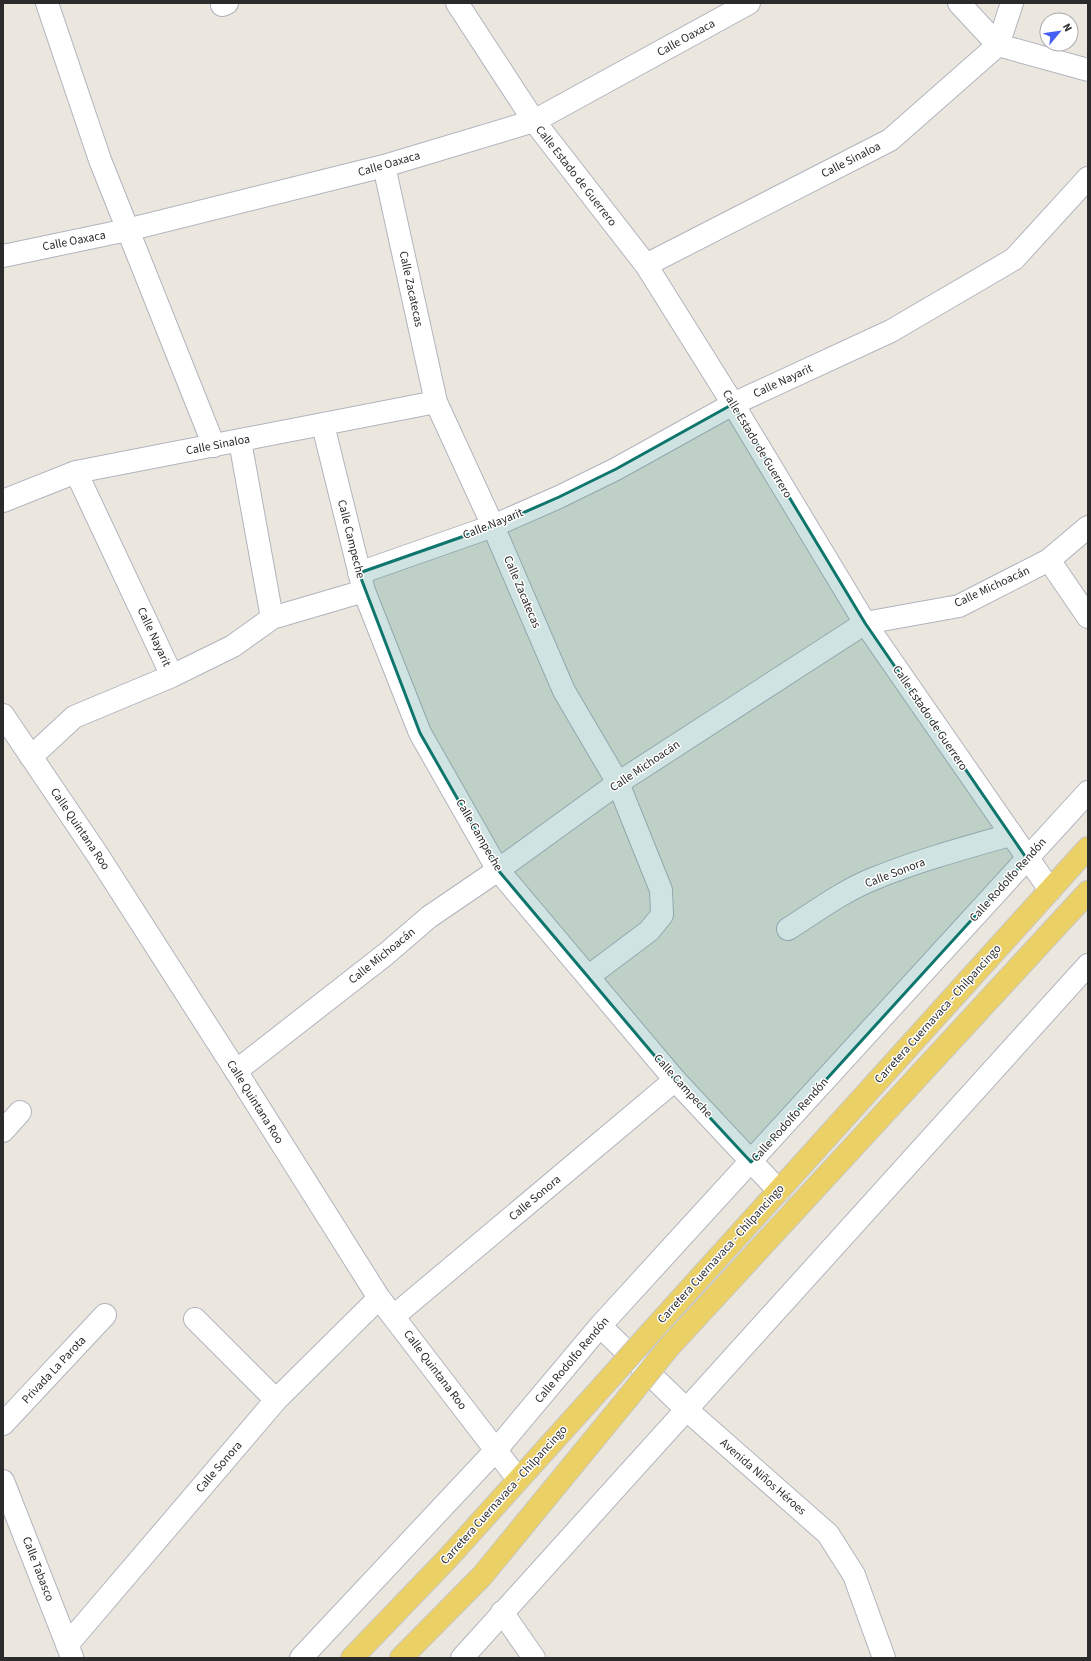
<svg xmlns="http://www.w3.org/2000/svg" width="1091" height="1661" font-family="'Source Sans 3',sans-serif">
	<rect width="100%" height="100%" fill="#ece7de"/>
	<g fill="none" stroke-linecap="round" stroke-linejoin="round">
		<defs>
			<path id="street" d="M47 3 100 160 214 446
				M457 3 534 121 646 265 733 404 865 623 1050 890
				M959 3 998 45 1088 70
				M222 5 227 3
				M384 166 436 402 493 526 564 691 618 783 661 890 662 915 649 931 589 976
				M3 256 127 230 384 166 534 121 749 3
				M646 265 890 140 998 45 1012 3
				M323 425 364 591 420 733 498 870 618 783 865 623 959 606 1049 560 1088 527
				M240 441 272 618
				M76 472 172 676
				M3 501 76 472 436 402
				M1049 560 1088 617
				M359 573 493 526 559 497 616 469 733 404 891 331 1014 259 1088 178
				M3 715 97 854 236 1071
				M31 757 74 717 172 676 233 646 272 618 364 591
				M788 929C815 912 843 891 873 879 917 861 964 848 1010 835
				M3 1131 20 1112
				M394 1316 675 1080
				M195 1319 276 1400
				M3 1424 105 1315
				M3 1481 72 1657
				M502 1612 534 1658
				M67 1645 276 1400 379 1298"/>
			<path id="secondary" d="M600 1326 687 1410 828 1534 854 1575 884 1658
				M518 1479 379 1298 236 1071 386 954 429 917 498 870 675 1080 779 1191
				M301 1658 496 1450 600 1326 1088 792
				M462 1658 1088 965"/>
			<path id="primary" d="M651 1332 1088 848
				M669 1347 1088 892
				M352 1658 448 1558 611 1377
				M401 1658 482 1576 627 1399"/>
		</defs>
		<use href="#street" stroke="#b1b4be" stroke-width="24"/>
		<use href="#secondary" stroke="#b1b4be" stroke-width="24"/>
		<use href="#primary" stroke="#c8c8c8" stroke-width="24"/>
		<use href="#street" stroke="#fff" stroke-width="22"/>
		<use href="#secondary" stroke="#fff" stroke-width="22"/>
		<use href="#primary" stroke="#ebd065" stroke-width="22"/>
		<defs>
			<path id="primary-bridge" d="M611 1377 651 1332
				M627 1399 669 1347"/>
		</defs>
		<use href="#primary-bridge" stroke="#c8c8c8" stroke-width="24" stroke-linecap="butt"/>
		<use href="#primary-bridge" stroke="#ebd065" stroke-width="22"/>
	</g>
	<path fill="#0f766e" fill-opacity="0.2" stroke="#0f766e" stroke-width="3" stroke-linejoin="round" d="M733 404 865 623 1027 859 751 1162 675 1080 498 870 420 733 359 573 493 526 559 497 616 469Z"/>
	<g text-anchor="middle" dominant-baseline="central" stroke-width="3" stroke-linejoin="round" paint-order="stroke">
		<g font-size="12" fill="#2b2b2b" stroke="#fff">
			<text transform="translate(686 38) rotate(-29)">Calle Oaxaca</text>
			<text transform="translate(851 160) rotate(-27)">Calle Sinaloa</text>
			<text transform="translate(389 164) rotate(-16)">Calle Oaxaca</text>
			<text transform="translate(576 176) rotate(52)">Calle Estado de Guerrero</text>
			<text transform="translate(74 241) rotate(-11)">Calle Oaxaca</text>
			<text transform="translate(411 289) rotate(78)">Calle Zacatecas</text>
			<text transform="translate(783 381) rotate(-25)">Calle Nayarit</text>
			<text transform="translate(757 444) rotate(59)">Calle Estado de Guerrero</text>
			<text transform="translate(218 445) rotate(-11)">Calle Sinaloa</text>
			<text transform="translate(493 524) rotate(-22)">Calle Nayarit</text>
			<text transform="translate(351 539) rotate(76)">Calle Campeche</text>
			<text transform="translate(992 587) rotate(-25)">Calle Michoacán</text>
			<text transform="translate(522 592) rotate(67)">Calle Zacatecas</text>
			<text transform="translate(154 637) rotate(65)">Calle Nayarit</text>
			<text transform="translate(930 718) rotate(56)">Calle Estado de Guerrero</text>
			<text transform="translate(645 766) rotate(-34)">Calle Michoacán</text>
			<text transform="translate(80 829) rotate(56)">Calle Quintana Roo</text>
			<text transform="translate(479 835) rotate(60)">Calle Campeche</text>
			<text transform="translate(895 873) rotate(-21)">Calle Sonora</text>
			<text transform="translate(1008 880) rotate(-48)">Calle Rodolfo Rendón</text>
			<text transform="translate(382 956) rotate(-39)">Calle Michoacán</text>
			<text transform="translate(938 1014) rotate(-48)">Carretera Cuernavaca - Chilpancingo</text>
			<text transform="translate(683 1086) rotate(48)">Calle Campeche</text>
			<text transform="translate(255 1102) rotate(58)">Calle Quintana Roo</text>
			<text transform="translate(790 1120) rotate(-48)">Calle Rodolfo Rendón</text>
			<text transform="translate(535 1198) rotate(-40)">Calle Sonora</text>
			<text transform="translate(721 1254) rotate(-48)">Carretera Cuernavaca - Chilpancingo</text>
			<text transform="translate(572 1360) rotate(-50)">Calle Rodolfo Rendón</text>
			<text transform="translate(54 1370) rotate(-47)">Privada La Parota</text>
			<text transform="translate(435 1370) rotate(53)">Calle Quintana Roo</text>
			<text transform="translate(219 1467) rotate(-49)">Calle Sonora</text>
			<text transform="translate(763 1477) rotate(41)">Avenida Niños Héroes</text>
			<text transform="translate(504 1495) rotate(-48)">Carretera Cuernavaca - Chilpancingo</text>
			<text transform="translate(38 1569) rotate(69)">Calle Tabasco</text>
		</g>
	</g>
	<rect width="1091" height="1661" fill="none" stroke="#2b2b2b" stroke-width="8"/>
	<g transform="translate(1059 32) rotate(61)"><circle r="19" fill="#ffffff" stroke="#aaaaaa"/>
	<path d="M0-3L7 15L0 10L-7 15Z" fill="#455ff2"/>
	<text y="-6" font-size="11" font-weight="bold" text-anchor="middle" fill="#2b2b2b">N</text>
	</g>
</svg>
